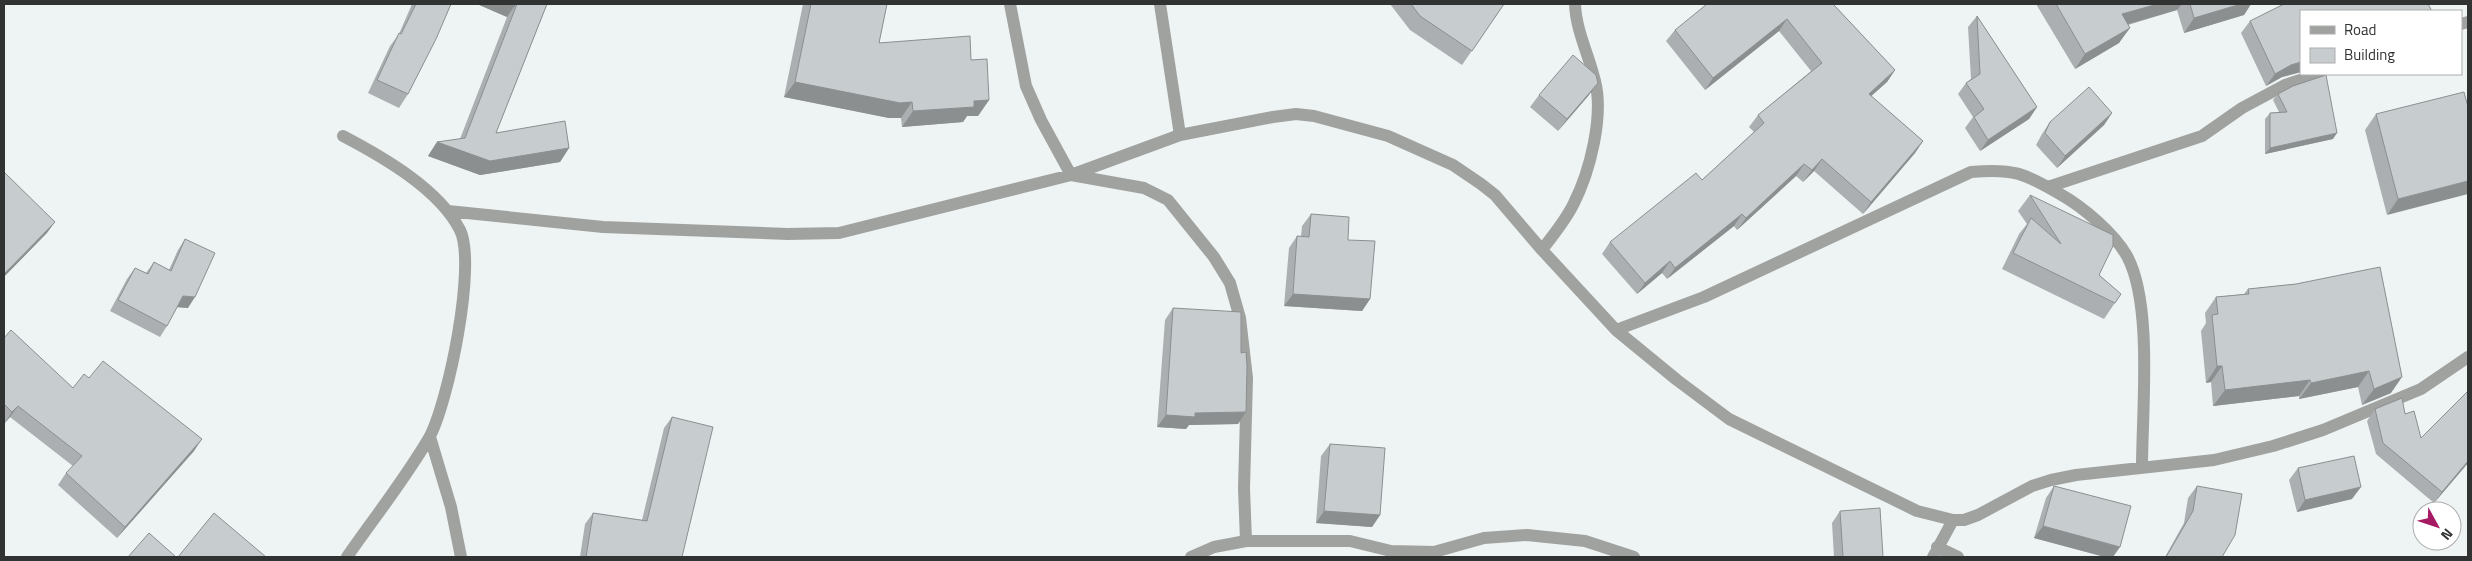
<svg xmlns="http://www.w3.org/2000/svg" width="2472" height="561" font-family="'Titillium Web',sans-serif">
	<rect width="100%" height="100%" fill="#eef4f3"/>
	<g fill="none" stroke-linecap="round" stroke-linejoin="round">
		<path stroke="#a0a2a0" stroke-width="12" d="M1010 4 1026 86 1041 120 1071 175 1144 188 1168 200 1214 257 1230 283 1240 318 1247 378 1244 488 1246 541
			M1160 4 1180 135
			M2461 24 2468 22
			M343 136C383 157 439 189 460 230 477 264 448 404 429 438 405 479 374 518 347 557
			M2048 187 2202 136 2242 108 2285 85 2319 74
			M448 211 603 227 788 234 839 233 1071 175 1180 135 1273 117 1296 114 1314 116 1388 136 1453 165 1481 184 1495 195 1542 250 1616 330 1677 380 1729 419 1917 511 1953 520H1964L1978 515 2032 486 2051 480 2076 475 2214 460 2273 446 2323 430 2421 389 2468 357
			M1542 250C1553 235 1566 220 1574 203 1590 171 1604 116 1595 81 1589 55 1576 31 1575 4
			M1616 330 1704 297 1971 172C2013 168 2024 173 2060 194 2083 207 2114 233 2127 256 2153 304 2142 411 2142 467
			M430 437 451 507 461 557
			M1937 547 1958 557
			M1191 557 1214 547 1246 541H1350L1391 551 1434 552 1484 538 1527 535 1585 541 1634 557
			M1933 557 1953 520"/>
	</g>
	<path fill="#abafb1" d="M412 4H451L408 94 399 108 368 93 390 46 399 34Z
		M477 4H547L496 133 569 148 560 162 480 175 428 156 437 142 460 139 507 17Z
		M803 4H887L879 43 971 60 989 100 978 116H967L963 122 902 127 901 118H889L784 97Z
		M1390 4H1504L1462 65 1410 30Z
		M1833 4 1895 70 1887 82 1871 96 1923 141 1915 153 1863 214 1814 171 1803 182 1796 176 1737 230 1734 226 1667 279 1662 273 1637 294 1602 254 1610 242 1702 180 1754 132 1749 127 1758 115 1811 71 1779 31 1705 90 1666 41 1675 30Z
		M2036 4H2251L2244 15 2184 33 2177 10 2128 25 2119 43 2075 69Z
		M2301 11V72L2282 77 2266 86 2241 33 2250 21Z
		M1977 16 2037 107 2029 119 1980 151 1965 128 1973 117 1958 94 1966 83 1971 79 1968 27Z
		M2278 94 2333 139 2265 154V119L2270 113 2279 112 2273 100Z
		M1539 95H1589L1558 131 1530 107Z
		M2468 107 2387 215 2365 130 2376 114Z
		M2112 113 2104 125 2057 168 2036 145 2042 134 2050 122Z
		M2030 195 2099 275 2121 294 2104 319 2002 269 2019 234 2027 224 2018 211Z
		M1311 214 1348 240 1370 299 1362 311 1284 306 1289 248 1297 236H1301L1302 226Z
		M185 239 188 308 177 307 167 326 160 337 110 311 127 279 135 268 146 273 154 262 169 270 178 250Z
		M2296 284 2391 393 2362 405 2358 387 2299 399V396L2213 406 2211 382 2206 383 2201 331 2206 323 2205 313 2216 297 2244 294 2248 289Z
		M1173 308 1241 353 1246 412 1238 424 1189 425 1186 429 1157 427 1165 320Z
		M4 338 73 388 89 378 194 451 117 538 58 485 66 473 73 466 10 417 4 424Z
		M2468 391V463L2434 503 2376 454 2367 421 2375 409 2405 414 2421 438Z
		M672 417 682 557H580L585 524 593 513 642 520 664 428Z
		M1330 444 1380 515 1372 527 1316 523 1321 456Z
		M2298 468 2352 499 2297 512 2289 480Z
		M2054 486 2113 557H2105L2034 538 2046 498Z
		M2197 486 2222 557H2165L2184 523 2188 498Z
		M1840 511 1883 557H1834L1832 523Z"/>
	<path fill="#8b8f90" d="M477 4H516L507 17Z
		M2158 4H2182L2177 10 2111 29 2122 14Z
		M2241 4H2251L2244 15 2184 33 2194 18Z
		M1787 19 1779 31 1705 90 1713 78Z
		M2130 28 2119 43 2075 69 2085 54Z
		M2301 62V72L2282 77 2266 86 2275 74 2291 65Z
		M1895 70 1887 82 1860 106 1869 94Z
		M795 82 912 102 901 118H889L784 97Z
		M1598 83 1589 95 1558 131 1567 119Z
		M989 100 978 116H967L963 122 902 127 913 111 974 101Z
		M2037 107 2029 119 1980 151 1988 140Z
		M2112 113 2104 125 2057 168 2065 156Z
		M2337 133 2333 139 2265 154 2270 148Z
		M1923 141 1915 153 1863 214 1871 202Z
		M437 142 569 148 560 162 480 175 428 156Z
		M1822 159 1814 171 1803 182 1812 170Z
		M1804 164 1796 176 1737 230 1746 218Z
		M2468 181V194L2387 215 2398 199Z
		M1742 214 1734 226 1667 279 1675 268Z
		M55 222 47 233 4 277V274Z
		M1670 261 1662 273 1637 294 1645 283Z
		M1293 294 1370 299 1362 311 1284 306Z
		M183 296 195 297 188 308 175 307Z
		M2217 366H2222L2211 382 2206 383Z
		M2369 371 2358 387 2299 399 2311 383Z
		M2402 377 2391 393 2362 405 2374 389Z
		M2310 380 2299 396 2213 406 2225 390Z
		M18 406 10 417 4 424 12 412Z
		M1246 412 1238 424 1189 425 1186 429 1157 427 1166 415 1195 413Z
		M202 439 194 451 117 538 125 527Z
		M2468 461V463L2434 503 2442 492Z
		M2361 487 2352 499 2297 512 2305 500Z
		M1324 511 1380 515 1372 527 1316 523Z
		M2043 526 2120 547 2113 557H2105L2034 538Z"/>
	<path fill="#c7ccce" stroke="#8b8f90" d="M416 4H451L436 39 408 94 377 80 399 33 401 34Z
		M517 4H547L496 133 565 121 569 148 490 161 437 142 465 138Z
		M811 4H887L879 43 970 36 971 60 987 59 989 100 974 101V107L913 111 912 102 900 103 795 82Z
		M1411 4H1504L1472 51 1420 16Z
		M1707 4H1833L1895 70 1869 94 1923 141 1871 202 1822 159 1812 170 1804 164 1746 218 1742 214 1675 268 1670 261 1645 283 1610 242 1696 173 1702 180 1764 123 1758 115 1822 63 1787 19 1713 78 1675 30Z
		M2056 4H2158L2122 14 2130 28 2085 54Z
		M2190 4H2241L2194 18Z
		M2284 4H2428L2432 11H2301V62L2291 65 2275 74 2250 21Z
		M1977 16 2037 107 1988 140 1974 117 1984 109 1966 83 1980 74Z
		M1573 55 1596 75 1598 83 1567 119 1539 95Z
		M2326 75 2337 133 2270 148V113L2287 112 2278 94 2293 86Z
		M2089 87 2112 113 2065 156 2045 133 2050 122Z
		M2464 92 2468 107V181L2398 199 2376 114Z
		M4 172 55 222 4 274Z
		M2030 195 2113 235V246L2099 275 2121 294 2115 303 2013 253 2031 218 2061 244Z
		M1311 214 1349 217 1348 240 1375 241 1370 299 1293 294 1297 236 1309 237Z
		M185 239 215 253 195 297 183 296 167 326 118 300 135 268 148 274 154 262 171 271Z
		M2380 267 2402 377 2374 389 2369 371 2311 383 2310 380 2225 390 2222 366H2217L2212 315 2218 314 2216 297 2249 294 2248 289 2296 284Z
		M1173 308 1241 312V353L1246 352 1247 366 1246 412 1195 413V417L1166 415Z
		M11 330 73 388 84 374 89 378 103 361 202 439 125 527 66 473 82 456 18 406 12 412 4 404V338Z
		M2468 391V461L2442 492 2383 443 2375 409 2402 398 2405 414 2414 411 2421 438Z
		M672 417 713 427 682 557H586L593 513 647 521Z
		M1330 444 1385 448 1380 515 1324 511Z
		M2354 456 2361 487 2305 500 2298 468Z
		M2054 486 2131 506 2120 547 2043 526Z
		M2197 486 2242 494 2235 535 2222 557H2166L2193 511Z
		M1880 508 1883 557H1843L1840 511Z
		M214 513 266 557H178Z
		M149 533 176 557H128Z"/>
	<rect width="2472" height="561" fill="none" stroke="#313333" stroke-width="10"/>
	<rect x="2300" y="10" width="162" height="65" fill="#ffffff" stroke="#adadad"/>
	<rect x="2310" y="26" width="25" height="8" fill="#a0a2a0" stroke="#adadad"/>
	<text x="2344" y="35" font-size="15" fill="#313333">Road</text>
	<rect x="2310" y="48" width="25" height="15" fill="#c7ccce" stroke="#adadad"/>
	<text x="2344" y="60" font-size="15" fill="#313333">Building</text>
	<g transform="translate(2437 526) rotate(130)"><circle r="24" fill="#ffffff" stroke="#adadad"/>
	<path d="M0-4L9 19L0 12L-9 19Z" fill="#a51b63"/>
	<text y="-8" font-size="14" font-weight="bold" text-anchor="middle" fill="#313333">N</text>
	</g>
</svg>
